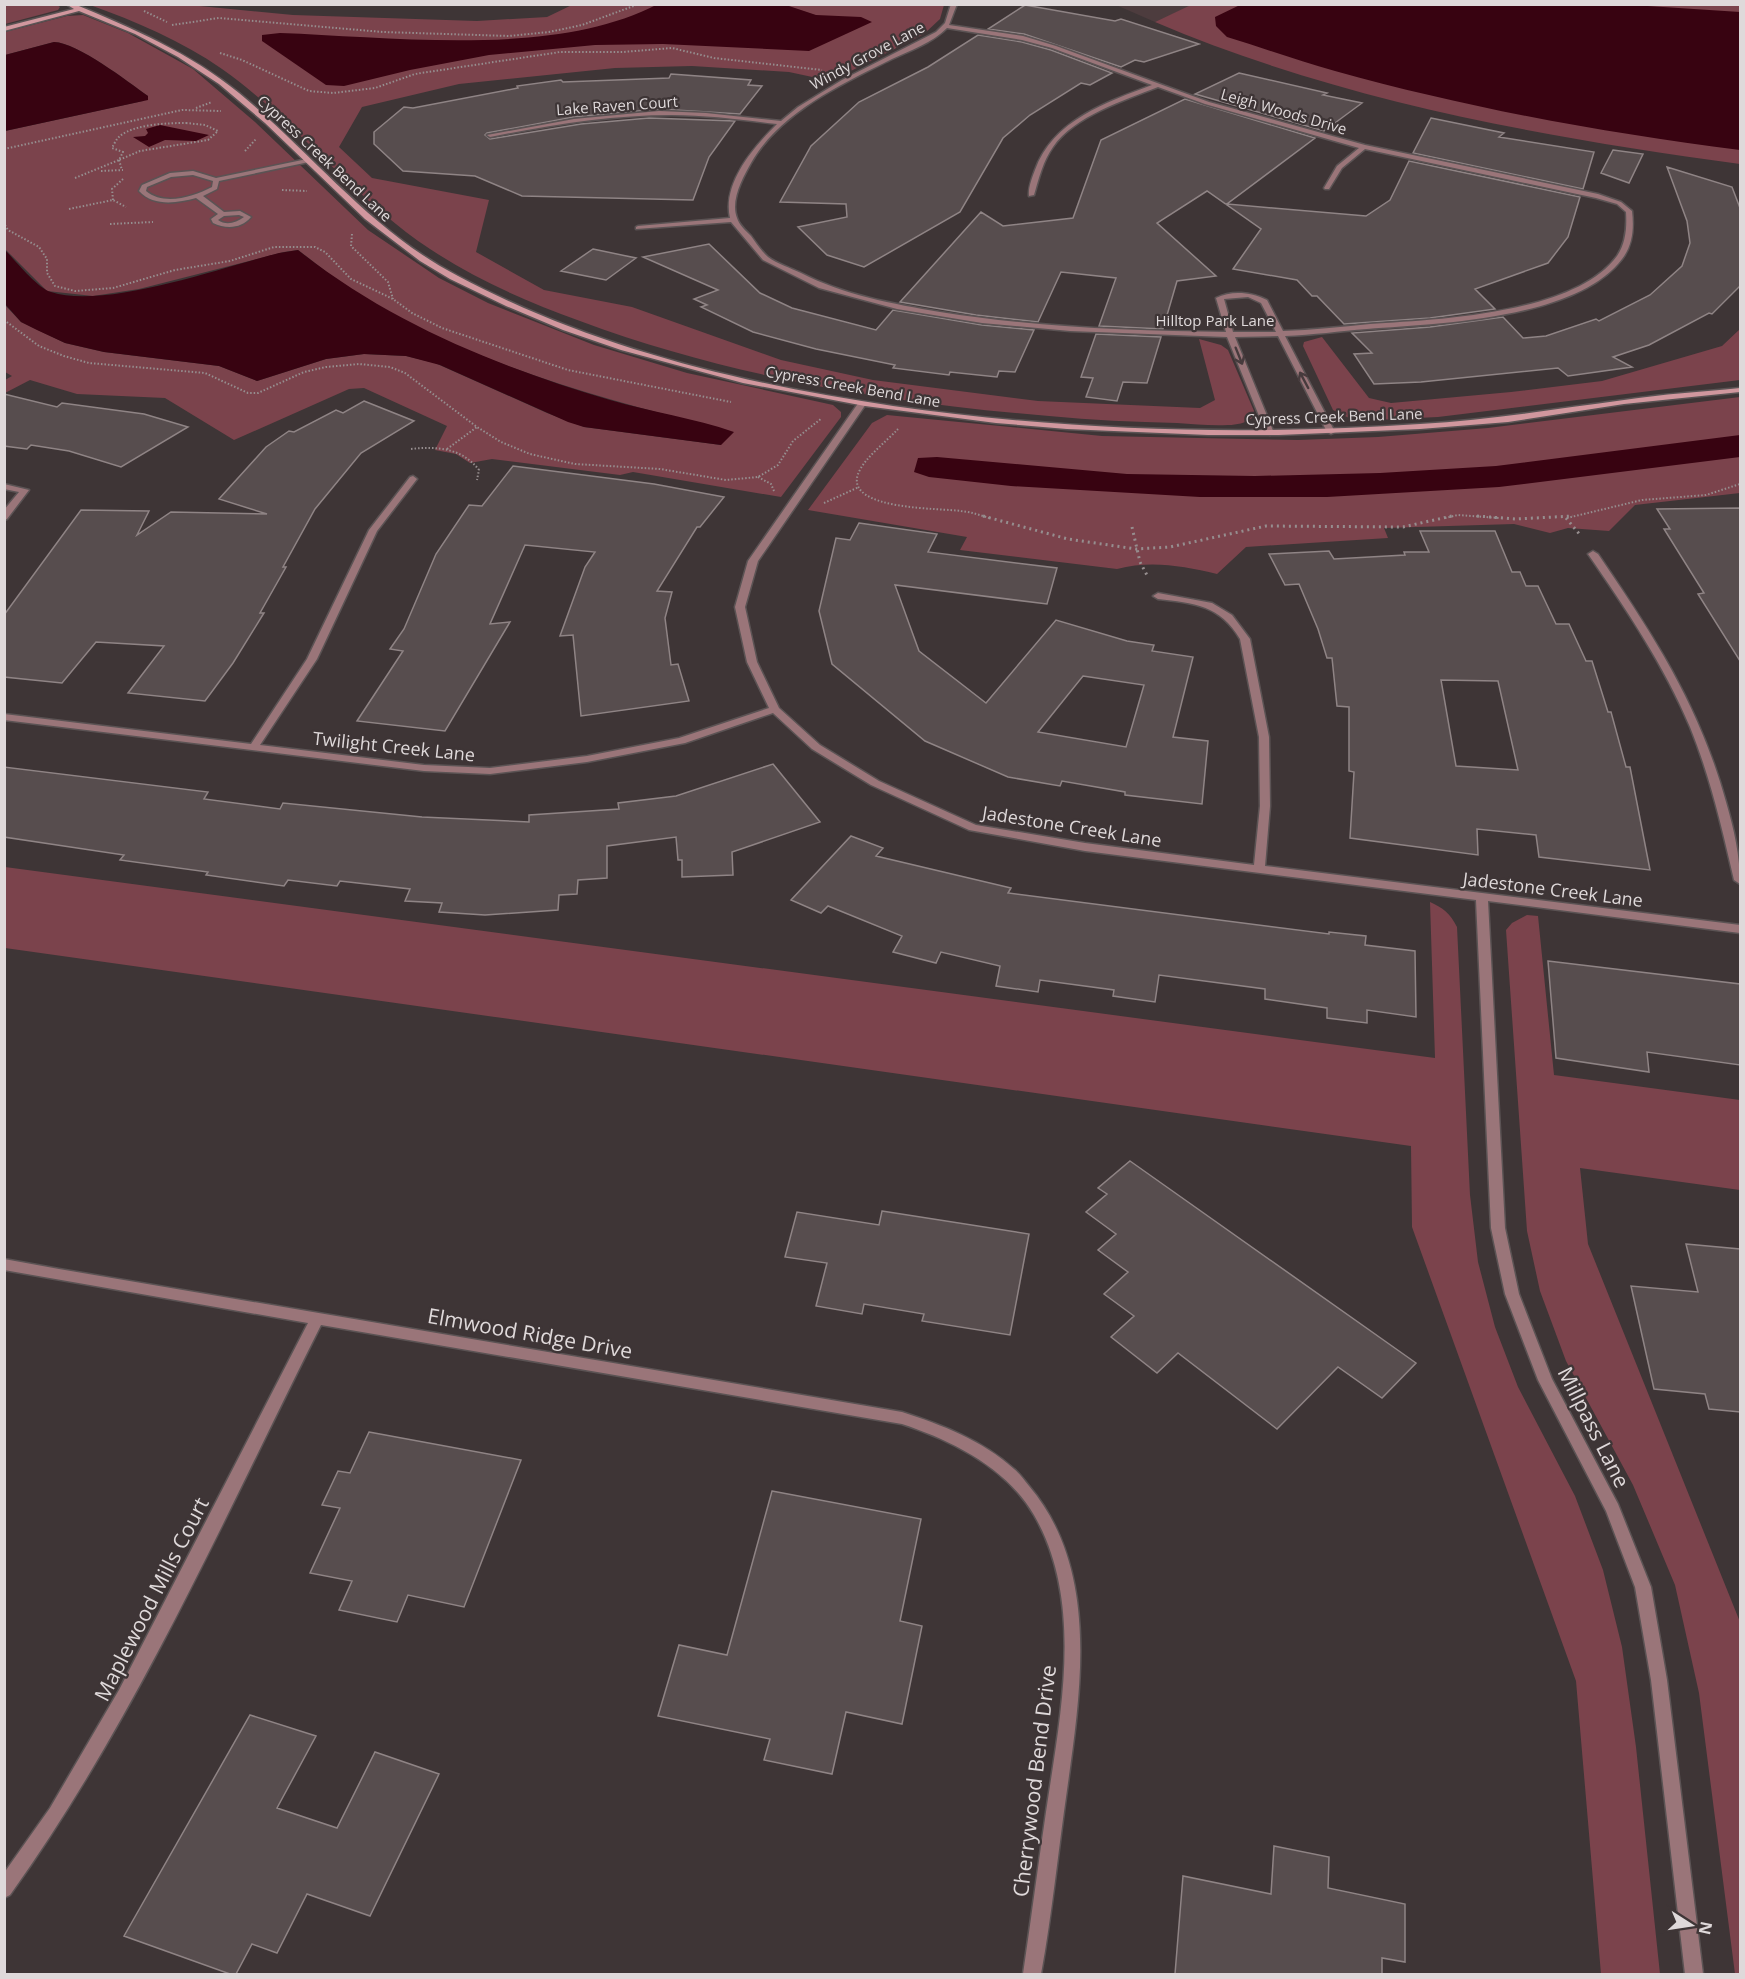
<svg xmlns="http://www.w3.org/2000/svg" width="1745" height="1979" font-family="'Open Sans',sans-serif">
	<rect width="100%" height="100%" fill="#3e3536"/>
	<path fill="#4d3c3e" d="M1116 5H1193L1155 22Z"/>
	<path fill="#7b434c" d="M179 4 293 15 477 21 547 17 574 4 944 5 940 19 924 34 831 81 789 72 692 66 615 68 459 84 362 107 339 147 372 178 489 200 476 252 544 290 632 307 781 360 873 380 1038 401 1200 408 1215 400 1199 339 1221 345 1228 350 1254 411 1252 418C1245 423 1237 425 1228 425 1211 426 1194 424 1177 423 1134 422 1092 420 1049 416 890 403 730 377 580 321 527 302 477 280 430 249 353 198 297 122 222 69 182 41 135 21 90 5Z
		M1193 4 1740 5V164C1542 137 1340 101 1155 22Z
		M57 5 60 7 58 10 5 24V5Z
		M83 15 128 33 193 69 255 122 368 230 439 278 488 303 594 345 687 373 824 403 833 405 841 412V417L781 497 633 472 620 475 492 459 470 463 456 454 435 450 447 426 364 388 349 389 234 440 165 398 77 394 30 380 5 393V380L12 376 5 372 4 304 21 322 65 343 104 352 219 366 257 381 326 359 364 354 406 356 435 363 547 413 584 427 721 445 719 428C594 397 467 362 357 293 336 280 318 265 298 250L284 252 139 289 93 296 47 291 5 249V131L143 101 148 96C127 81 78 43 54 42L5 55V32L67 16Z
		M1740 329V380L1438 417 1355 421 1333 410 1303 346 1304 342 1322 337 1369 398 1391 403 1511 392 1602 381 1722 346Z
		M1740 397V493L1635 505 1609 531 1568 528 1550 533 1514 524 1384 528 1388 538 1246 547 1217 574C1183 566 1151 560 1117 569L960 550 967 537 808 510 872 423 887 415 1102 436 1298 440 1378 437 1488 428Z
		M5 867 1435 1058 1430 902C1443 908 1450 913 1457 927L1470 1195 1478 1262 1495 1327 1518 1387 1575 1496 1603 1570 1622 1647 1636 1747 1660 1974H1601L1576 1681 1412 1227 1411 1146 5 948Z
		M1527 915 1538 916 1554 1075 1740 1100V1190L1580 1168 1588 1244 1740 1622V1974H1735L1699 1693 1675 1585 1633 1485 1566 1361 1540 1291 1527 1231 1506 930 1512 923Z"/>
	<path fill="#380311" d="M658 4 786 5 816 15 861 17 872 22 809 51 663 44 595 45 489 55 410 70 344 86 326 85 262 41V35L280 33C394 37 555 58 658 4Z
		M1242 4H1617L1740 12V150C1604 133 1468 108 1335 71 1299 61 1263 48 1227 37L1216 26 1215 17Z
		M54 42C78 43 127 81 148 96V100L5 131V55Z
		M160 125 209 135 196 141 165 140 149 147 133 137 145 136 148 133 146 129Z
		M4 249C15 260 37 288 51 292 104 310 223 267 279 253L298 250C390 323 499 367 610 400 651 412 694 418 734 432L721 445 584 427 568 422 440 365 406 356 364 354 326 359 257 381 219 366 104 352 65 343 37 330 21 322 5 304Z
		M1740 435V457L1499 487 1327 497H1200L1011 486 929 477 914 472 918 458 937 457 1127 474 1255 476 1380 473 1496 466Z"/>
	<path fill="#574d4e" stroke="#8f8485" stroke-width="1.5" fill-rule="evenodd" d="M1025 5 1115 21 1121 19 1199 44 1144 62 1135 60 1121 67 1024 34 988 29Z
		M978 35 1022 42 1051 50 1112 73 1090 85 1081 83 1030 115 1003 138 960 212 864 267 827 255 798 227 847 217 846 204 780 202 811 146 859 102 928 67Z
		M1239 73 1327 93 1323 95 1362 103 1324 131 1195 94Z
		M671 74 751 80 748 85 762 86 740 114 659 109 574 117 487 133 485 135 490 139 581 124 649 118 735 121 709 157 693 200 522 196 475 176 403 171 374 144V132L404 107 413 108 518 88 517 86 561 80 563 82 669 78Z
		M1185 99 1315 138 1227 204 1366 216 1390 200 1409 161 1580 197 1568 237 1548 263 1475 289 1495 309 1430 318 1344 324 1317 296H1312L1297 280 1233 269 1261 229 1207 191 1157 223 1216 276 1177 281 1163 329 1099 326 1116 278 1061 272 1038 322 976 315 900 302 981 212 1003 226 1073 218 1101 140Z
		M1431 118 1504 133 1499 137 1594 152 1583 189 1413 153Z
		M1613 150 1643 154 1629 183 1601 173Z
		M1667 167 1732 187 1740 208V286L1712 314 1709 313 1649 345 1613 357 1632 367 1568 376 1558 368 1421 382 1374 384 1354 354 1372 353 1352 333 1430 327 1503 317 1523 338 1546 336 1596 319 1599 321 1650 295 1682 266 1690 243 1687 221Z
		M709 244 760 293 792 308 876 330 893 310 982 325 1034 330 1015 372 999 371 997 377 950 372 949 375 893 368 895 365 816 349 753 332 701 307 707 305 694 299 718 290 643 257Z
		M593 249 636 258 606 280 561 271Z
		M1096 334 1161 337 1147 383 1123 382 1117 401 1086 397 1093 378 1081 377Z
		M4 394 57 407 62 403 144 414 188 427 121 467 69 451 31 445 27 449 4 446Z
		M364 401 414 421 361 453 315 509 283 567H286L260 613H264L233 663 205 701 128 693 164 646 96 642 62 683 4 677V615L81 510 149 511 137 535 171 512 267 514 219 499 266 447 289 431 294 432 336 410 343 413Z
		M513 466 654 484 724 497 700 527H697L657 591 672 592 665 618 671 665 678 664 689 701 581 716 573 635 560 636 585 567 595 552 525 545 490 624 510 622 445 731 357 721 403 651 390 649 404 629 436 554 469 505 482 506Z
		M1740 508V661L1698 594 1704 593 1664 529H1670L1657 509Z
		M859 523 937 534 928 552 1057 568 1047 604 895 585 919 651 986 703 1056 620 1127 641 1154 645 1152 651 1193 657 1173 737 1208 741 1202 804 1125 795V792L1062 781 1060 786 1008 777 925 741 832 664 819 611 836 538 850 540ZM1083 676 1144 685 1126 747 1038 732Z
		M1420 531H1495L1512 572H1520L1526 586H1538L1556 624H1569L1586 661H1592L1608 712H1611L1626 767H1630L1650 870 1539 857 1536 835 1477 829 1478 855 1350 838 1354 772 1349 771V707L1337 706 1332 658H1327L1318 629 1299 584 1285 585 1269 554 1329 551 1334 559 1405 555 1404 552H1429ZM1441 680 1498 681 1518 770 1456 766Z
		M773 764 820 822 732 852 733 875 682 877V860H678L676 837 607 846V878L578 880 577 894 559 895 558 910 485 915 439 912 442 903 405 901 410 889 340 881 337 886 288 880 284 886 206 875 208 872 120 860 124 855 4 837V767L208 792 204 799 280 809 283 803 422 817 529 822V815L619 809 618 803 676 796Z
		M851 836 883 848 876 856 1011 888 1008 893 1329 934V932L1366 936 1365 945 1415 951 1416 1017 1367 1010V1023L1327 1018V1008L1265 999V989L1159 975 1155 1002 1113 996 1114 990 1040 980 1038 992 996 986 1000 966 941 952 936 963 893 952 902 936 828 906 821 913 791 900Z
		M1548 961 1740 984V1065L1647 1052 1649 1072 1556 1058Z
		M1130 1161 1416 1363 1382 1398 1338 1367 1277 1429 1178 1353 1157 1373 1111 1337 1134 1316 1104 1294 1128 1272 1098 1250 1116 1234 1086 1212 1107 1194 1098 1188Z
		M882 1211 1029 1234 1010 1335 922 1321 924 1314 864 1304 862 1314 816 1306 827 1263 785 1257 797 1212 879 1225Z
		M1686 1244 1740 1249V1412L1709 1409 1705 1394 1654 1389 1631 1286 1698 1292Z
		M369 1432 521 1460 464 1607 408 1595 397 1622 339 1610 352 1581 310 1573 340 1508 322 1505 338 1471 350 1473Z
		M772 1491 921 1519 900 1621 922 1626 902 1724 846 1712 832 1774 764 1760 770 1739 658 1716 679 1645 727 1655Z
		M250 1715 316 1736 277 1808 337 1828 375 1752 439 1774 370 1916 307 1894 277 1953 252 1944 236 1974H230L124 1936Z
		M1274 1846 1329 1857 1328 1888 1405 1904V1962L1382 1958V1974H1175L1183 1876 1271 1894Z"/>
	<g fill="none" stroke-linecap="round" stroke-linejoin="round">
		<defs>
			<path id="lane" d="M307 159 310 161 309 162 219 181 217 189 203 196 224 212 240 211 251 217C241 229 226 229 213 223L211 219 218 214 196 198C177 203 154 207 139 191L142 185 170 173 193 171 216 178ZM193 175 213 181 212 187C193 197 164 206 146 191L147 187 171 177ZM239 215 244 217C236 223 226 226 218 220L224 216Z"/>
			<path id="street" d="M951 4H957L949 25 1023 36 1056 46 1209 102 1365 145 1598 194 1621 202 1632 211C1634 228 1633 245 1622 259 1577 319 1437 324 1367 329 1340 331 1313 335 1285 336L1335 432 1331 434 1327 432 1278 336 1235 337 1274 433 1270 435 1266 433 1227 337 1070 331 982 323 897 309 819 288 763 260 731 222 636 229V227L638 226 730 218C722 183 754 147 777 124 743 120 707 115 672 115 611 115 550 125 490 137L487 135 574 119 659 111 706 113 781 121 798 107 842 80 936 32 945 23ZM947 28 1022 40 1052 48 1152 85C1107 102 1053 120 1035 170 1032 178 1028 188 1029 196L1034 195C1039 178 1043 161 1053 147 1074 116 1125 100 1158 87L1205 104 1359 148 1337 166 1324 188 1325 189H1329L1342 168 1365 149 1596 198 1617 204 1626 212C1627 227 1626 243 1617 256 1575 314 1436 320 1370 324 1341 327 1312 330 1283 331L1267 300C1251 292 1232 290 1216 298L1226 332C1130 331 1035 327 940 312 893 304 844 295 801 273 791 268 777 264 768 257 762 252 756 243 751 236 746 231 739 225 737 218 730 201 743 177 751 163 780 112 842 84 892 59 911 50 932 43 947 28ZM1248 297 1261 303 1276 332H1233L1224 299Z
				M859 402 866 404 758 561 745 607 757 662 779 708 820 745 879 781 976 825 1085 843 1254 865 1260 806 1259 737 1240 639C1220 605 1194 603 1158 599L1153 596 1158 593 1212 603 1232 615 1250 639 1269 737 1270 806 1265 866 1740 925V933L1488 901 1505 1228 1519 1294 1552 1379 1618 1504 1651 1587 1667 1680 1703 1974H1685L1651 1680 1635 1587 1606 1511 1538 1380 1505 1294 1491 1228 1476 900 1085 851 969 830 871 785 812 749 773 713 685 743 587 762 490 774 424 771 4 720V714L251 744 307 659 369 530 410 477 413 476 417 479 377 531 317 659 260 745 424 765 490 768 587 756 679 738 769 708 747 662 735 607 748 561Z
				M4 484 29 490 7 519 4 520V510L19 492 4 489Z
				M1593 551 1598 554C1654 636 1699 705 1726 802 1734 830 1740 855 1740 884L1734 880C1722 828 1710 776 1690 727 1664 665 1626 609 1588 554Z
				M4 1259 59 1269 902 1412C942 1425 982 1440 1014 1469 1020 1474 1024 1480 1029 1486 1100 1570 1081 1690 1067 1790 1058 1852 1052 1914 1041 1974H1023C1031 1920 1038 1866 1046 1812 1060 1717 1085 1603 1034 1515 1007 1468 951 1440 902 1424L321 1325C224 1518 136 1719 10 1895L4 1898V1873L50 1808 119 1690 308 1323 4 1270Z"/>
			<path id="secondary" d="M66 4H74C132 28 190 53 239 93 313 154 371 231 458 276 593 348 743 384 893 406 1067 431 1245 436 1420 424 1489 420 1556 409 1624 400 1663 394 1701 392 1740 388V392L1624 404 1508 422 1420 429 1279 435H1208L1067 429 996 423 865 406 743 383 621 350 563 330 506 306 450 279 420 261 365 219 265 123 219 84 178 57 135 34 79 11 4 31V27L74 9Z"/>
		</defs>
		<use href="#lane" stroke="#5b5354" stroke-width="3"/>
		<use href="#street" stroke="#5b5354" stroke-width="3"/>
		<use href="#secondary" stroke="#5b5354" stroke-width="3"/>
		<path stroke="#968e8f" stroke-width="2" stroke-dasharray="1.5 2" stroke-linecap="butt" d="M144 11 167 22
			M172 25 219 18 383 32 509 36 549 32 582 25 639 4
			M220 53 242 60 309 91 333 93 375 88 415 74 560 52H623L672 48 714 58 822 70
			M196 108 212 102
			M186 123 205 125 218 131 208 140 140 151 119 160 123 152 112 148C114 144 117 138 120 136 135 124 168 123 186 123Z
			M4 149 182 110 221 111
			M245 151 256 139
			M119 160 122 170
			M101 171 123 170
			M75 178 119 160
			M282 190 307 191
			M113 200 112 189 123 179
			M69 209 113 200 126 207
			M4 211 5 225 8 230 39 247 47 259V273L55 286 75 291 113 288 175 270 230 261 274 247H315L325 252 351 279 393 299 412 313 442 328 568 370 731 402
			M110 224 153 222
			M352 234 351 246 388 282 393 299
			M4 320 39 346 64 356 89 363 205 373 248 393H258L304 372 326 367 359 364 390 367 405 373 477 427 501 442 530 454 575 464 660 469 726 480 758 477 778 465 793 441 822 418
			M898 429C886 442 864 458 858 474 845 511 943 508 961 511 971 512 980 515 989 518
			M411 449C437 446 462 448 479 470L477 480
			M447 449 477 427
			M758 477 771 484 774 491
			M824 503 859 487
			M1445 518 1458 515 1499 518
			M1567 518 1642 500 1706 495 1740 484"/>
		<path stroke="#968e8f" stroke-width="3" stroke-dasharray="2 4" stroke-linecap="butt" d="M983 516 1068 539 1136 549 1170 547 1266 526 1403 527 1452 516
			M1477 516 1516 519 1573 516
			M1566 518 1581 536
			M1132 527 1140 562 1148 577"/>
		<use href="#lane" fill="#9a7579" fill-rule="evenodd"/>
		<use href="#street" fill="#9a7579" fill-rule="evenodd"/>
		<use href="#secondary" fill="#d1979e" fill-rule="evenodd"/>
	</g>
	<defs><path id="oneway-shaft" d="M-6 0H5M1.5-3L5.5 0L1.5 3" fill="none" stroke-width="1.6" stroke-linecap="round" stroke-linejoin="round" transform="scale(1.5)"/></defs>
	<g stroke="#473b3d">
		<use href="#oneway-shaft" transform="translate(1239 356) rotate(68)"/>
		<use href="#oneway-shaft" transform="translate(1304 380) rotate(-118)"/>
	</g>
	<g text-anchor="middle" dominant-baseline="central" stroke-width="4.5" stroke-linejoin="round" paint-order="stroke">
		<g font-size="15" fill="#dfd9da" stroke="#3e3536">
			<text transform="translate(867 55) rotate(-28)">Windy Grove Lane</text>
			<text transform="translate(617 105) rotate(-4)">Lake Raven Court</text>
			<text transform="translate(1284 111) rotate(16)">Leigh Woods Drive</text>
			<text transform="translate(325 158) rotate(43)">Cypress Creek Bend Lane</text>
			<text x="1215" y="320">Hilltop Park Lane</text>
			<text transform="translate(853 386) rotate(10)">Cypress Creek Bend Lane</text>
			<text transform="translate(1334 416) rotate(-2)">Cypress Creek Bend Lane</text>
		</g>
		<g font-size="18" fill="#dfd9da" stroke="#3e3536">
			<text transform="translate(394 746) rotate(6)">Twilight Creek Lane</text>
			<text transform="translate(1072 826) rotate(9)">Jadestone Creek Lane</text>
			<text transform="translate(1553 889) rotate(7)">Jadestone Creek Lane</text>
		</g>
		<g font-size="21" fill="#dfd9da" stroke="#3e3536">
			<text transform="translate(530 1333) rotate(10)">Elmwood Ridge Drive</text>
			<text transform="translate(1594 1427) rotate(63)">Millpass Lane</text>
			<text transform="translate(151 1599) rotate(-63)">Maplewood Mills Court</text>
			<text transform="translate(1034 1781) rotate(-83)">Cherrywood Bend Drive</text>
		</g>
	</g>
	<rect width="1745" height="1979" fill="none" stroke="#dfd9da" stroke-width="12"/>
	<g transform="translate(1691 1925) rotate(102)" stroke="#3e3536" stroke-width="4.5" paint-order="stroke">
	<path d="M0-4.5L10 22L0 15L-10 22Z" fill="#dfd9da"/>
	<text y="-9" font-size="16" font-weight="bold" text-anchor="middle" fill="#dfd9da">N</text>
	</g>
</svg>
